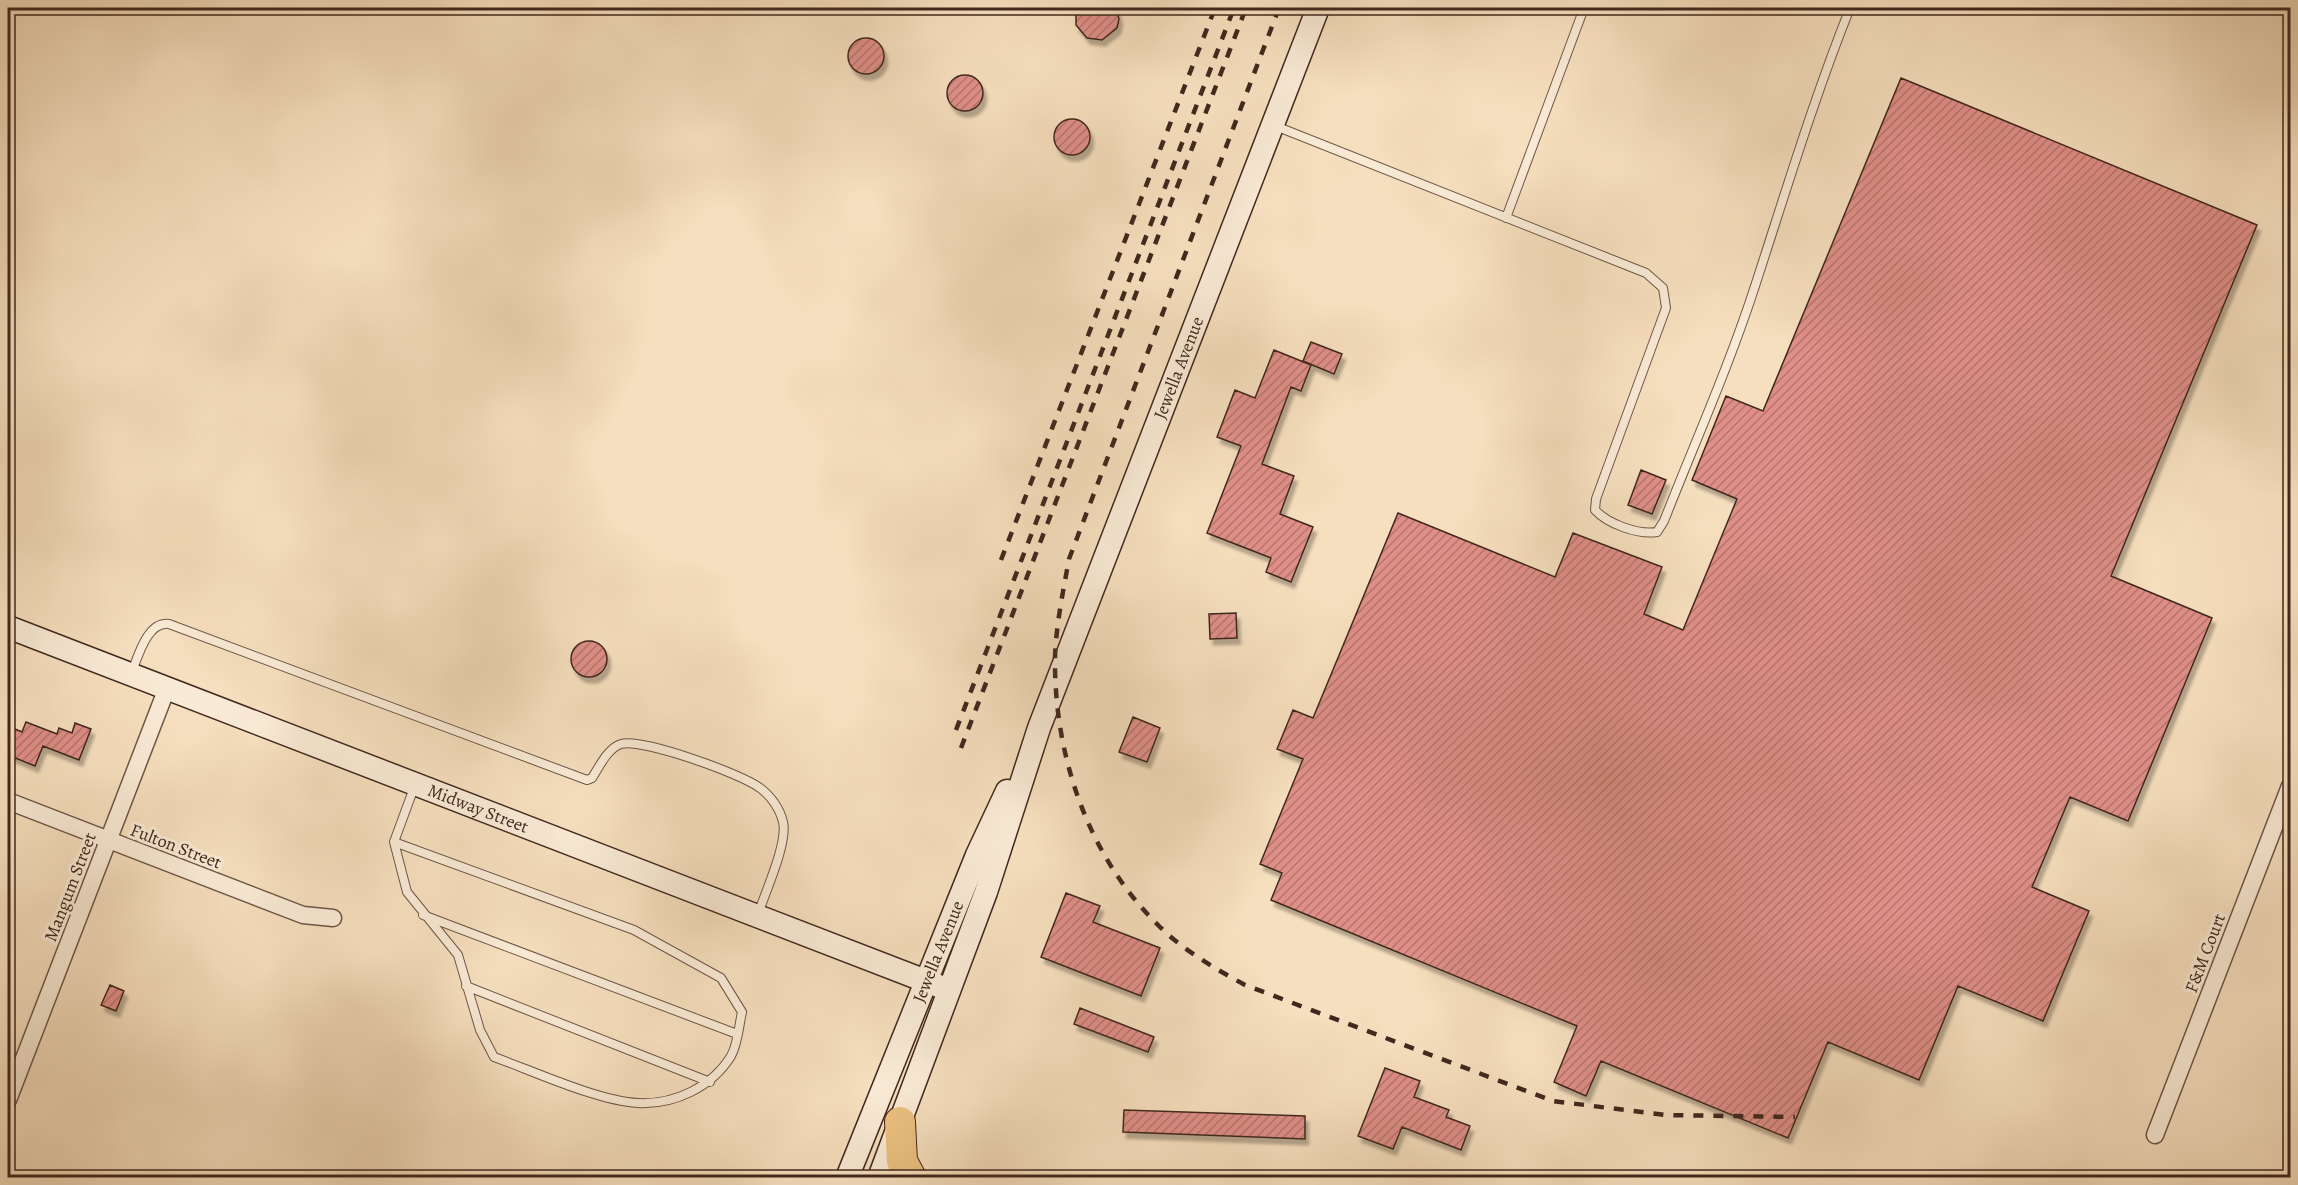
<svg xmlns="http://www.w3.org/2000/svg" width="2298" height="1185" font-family="Alegreya,serif">
	<defs>
		<pattern id="building-hatch" width="6" height="6" patternUnits="userSpaceOnUse" patternTransform="scale(1.5)"><rect width="6" height="6" fill="#df8f87"/><path d="M-1 1l2-2M0 6l6-6M5 7l2-2" fill="none" stroke="#b6756e"/></pattern>
		<filter id="shadow"><feDropShadow dx="3.5" dy="6" stdDeviation="1.5" flood-color="#0004"/></filter>
	</defs>
	<rect width="100%" height="100%" fill="#f6dfbe"/>
	<filter id="stains"><feTurbulence type="fractalNoise" baseFrequency=".00333" numOctaves="4"/><feColorMatrix values="0 0 0 0 .2 0 0 0 0 .09 0 0 0 0 .02 0 0 0 .5 -.17"/></filter>
	<radialGradient id="worn" r=".72"><stop offset=".6" stop-color="#630" stop-opacity="0"/><stop offset="1" stop-color="#630" stop-opacity=".3"/></radialGradient>
	<path fill="url(#building-hatch)" stroke="#41281e" stroke-width="1.5" filter="url(#shadow)" d="M1076 8H1116L1119 19 1117 28 1102 40 1087 38 1076 25Z
		M848 56a18 18 0 1 1 36 0a18 18 0 1 1-36 0Z
		M947 93a18 18 0 1 1 36 0a18 18 0 1 1-36 0Z
		M1901 78 2257 225 2111 576 2212 618 2128 821 2070 797 2032 887 2089 911 2043 1021 1958 986 1919 1080 1828 1042 1788 1138 1601 1061 1586 1096 1554 1082 1577 1026 1271 900 1282 873 1260 864 1303 759 1277 749 1293 710 1313 718 1398 513 1555 577 1573 533 1662 567 1644 614 1683 630 1737 499 1692 480 1726 396 1763 411Z
		M1054 137a18 18 0 1 1 36 0a18 18 0 1 1-36 0Z
		M1311 342 1342 354 1334 374 1303 361Z
		M1274 350 1311 365 1301 391 1291 387 1262 464 1294 476 1280 514 1313 527 1291 582 1266 572 1271 558 1207 533 1241 446 1217 437 1235 390 1255 398Z
		M1641 470 1666 480 1652 514 1628 505Z
		M1236 613 1237 638 1210 639 1209 614Z
		M571 659a18 18 0 1 1 36 0a18 18 0 1 1-36 0Z
		M1133 717 1160 728 1147 762 1119 752Z
		M26 722 57 734 59 728 72 733 75 723 91 729 79 760 43 746 35 766 8 755V726L22 732Z
		M1066 893 1100 906 1093 922 1160 948 1141 996 1041 957Z
		M110 985 124 991 116 1011 101 1005Z
		M1080 1008 1154 1037 1148 1052 1074 1024Z
		M1385 1068 1420 1081 1414 1097 1449 1110 1446 1117 1470 1126 1461 1150 1402 1127 1393 1149 1358 1136Z
		M1124 1110 1305 1116V1139L1123 1132Z"/>
	<g fill="none" stroke-linecap="round" stroke-linejoin="round">
		<defs>
			<path id="lane" d="M1273 125 1646 273 1663 288 1666 308 1596 499 1595 510C1608 524 1638 535 1657 532L1664 521C1695 442 1730 364 1756 283 1786 191 1814 98 1850 8
				M1506 218 1584 8
				M131 674C138 657 147 621 169 624L587 780 592 778C599 767 608 748 621 744 642 738 742 774 760 788 771 796 780 809 783 822 788 843 765 893 758 914
				M394 842 634 930 721 978 742 1012C739 1025 738 1044 731 1056 712 1087 674 1105 638 1103 598 1101 533 1071 494 1057L480 1030 458 955 407 892 394 842 415 785
				M423 915 737 1034
				M466 986 710 1082"/>
			<path id="street" d="M8 801 303 915 333 918
				M8 1100 167 688
				M2155 1135 2290 786"/>
			<g id="secondary">
				<path id="s1" d="M8 627 949 990"/>
				<path id="s2" d="M847 1178 977 855 1007 791"/>
				<path id="s3" d="M879 1178 986 892 1039 728 1318 8"/>
			</g>
			<path id="highway" d="M900 1122 902 1161 911 1178"/>
		</defs>
		<use href="#lane" stroke="#6e5646" stroke-width="10"/>
		<use href="#street" stroke="#6e5646" stroke-width="19"/>
		<use href="#secondary" stroke="#41281e" stroke-width="25"/>
		<use href="#highway" stroke="#41281e" stroke-width="32"/>
		<use href="#lane" stroke="#f9ead5" stroke-width="8"/>
		<use href="#street" stroke="#f9ead5" stroke-width="16"/>
		<use href="#secondary" stroke="#f9ead5" stroke-width="22"/>
		<use href="#highway" stroke="#ebc07f" stroke-width="30"/>
		<path stroke="#41281e" stroke-width="4.5" stroke-dasharray="10 10" stroke-linecap="butt" d="M1279 8 1069 559C1063 592 1056 625 1055 658 1054 754 1087 854 1156 923 1181 949 1214 968 1245 985L1553 1101 1665 1115 1795 1117
			M1001 560 1215 8
			M956 730 1234 8
			M961 748 1246 8"/>
	</g>
	<g text-anchor="middle" dominant-baseline="central" stroke-width="6" stroke-linejoin="round" paint-order="stroke">
		<g font-size="18" fill="#41281e" stroke="#f9ead5">
			<text stroke="none"><textPath href="#s3" startOffset="864">Jewella Avenue</textPath></text>
			<text stroke="none"><textPath href="#s1" startOffset="504">Midway Street</textPath></text>
			<text transform="translate(176 846) rotate(21)">Fulton Street</text>
			<text transform="translate(70 887) rotate(-69)">Mangum Street</text>
			<text stroke="none"><textPath href="#s2" startOffset="244">Jewella Avenue</textPath></text>
			<text transform="translate(2205 953) rotate(-69)">F&amp;M Court</text>
		</g>
	</g>
	<rect width="2298" height="1185" fill="none" stroke="#f6dfbe" stroke-width="30"/>
	<rect x="9" y="9" width="2280" height="1167" fill="none" stroke="#41281e" stroke-width="3"/>
	<rect x="15" y="15" width="2268" height="1155" fill="none" stroke="#41281e" stroke-width="1.5"/>
	<rect width="100%" height="100%" filter="url(#stains)"/>
	<rect width="100%" height="100%" fill="url(#worn)"/>
</svg>
